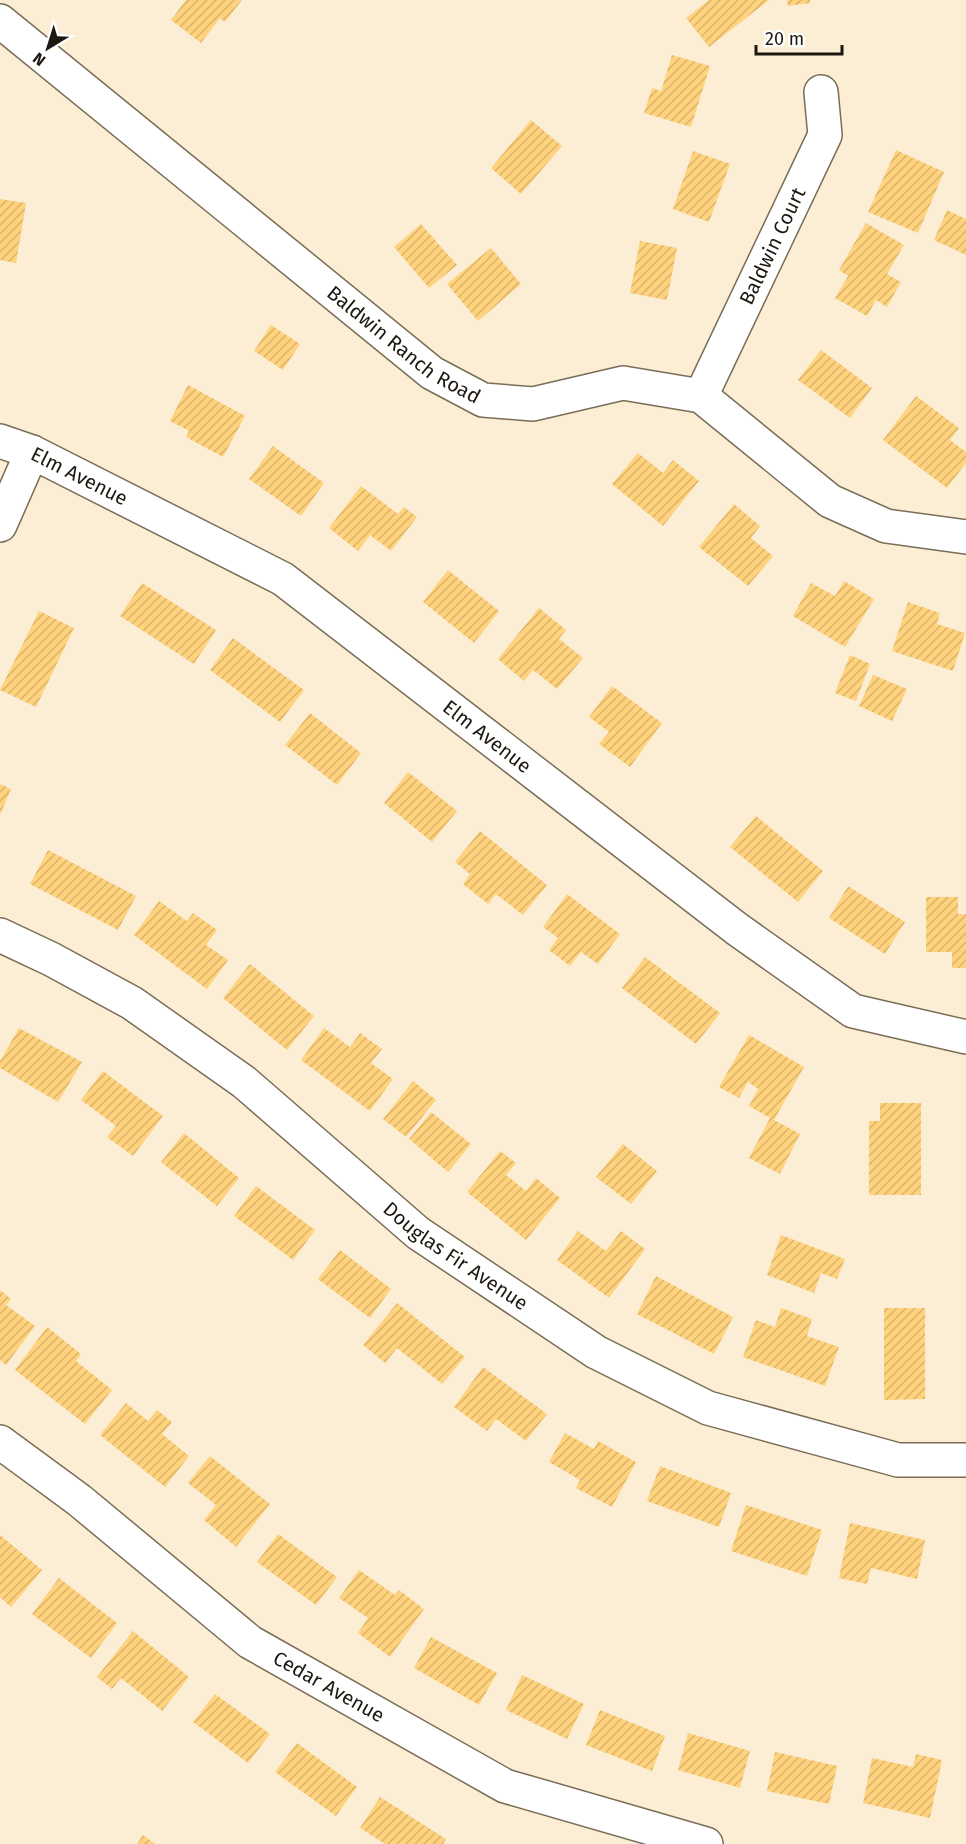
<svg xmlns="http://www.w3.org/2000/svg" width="966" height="1844" font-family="'Fira Sans',sans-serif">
	<defs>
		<pattern id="building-hatch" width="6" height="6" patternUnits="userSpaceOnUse" patternTransform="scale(1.5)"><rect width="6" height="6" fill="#ffd27d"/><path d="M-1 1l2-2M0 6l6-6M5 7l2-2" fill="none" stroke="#dab46b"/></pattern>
	</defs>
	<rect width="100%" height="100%" fill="#fceed4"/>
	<path fill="url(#building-hatch)" d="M186 0H242L225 22 220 18 201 43 171 20Z
		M709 0H769L709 47 686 18Z
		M787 0H810V3L788 6Z
		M672 55 710 66 691 127 644 113 652 88 661 91Z
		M531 120 562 146 521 194 491 168Z
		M896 150 944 172 918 233 868 212Z
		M693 151 730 164 709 222 673 209Z
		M0 199 26 203 16 263 0 260Z
		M947 210 966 219V255L934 240Z
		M866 223 904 245 887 274 901 282 887 307 876 300 867 316 835 298 848 276 839 270Z
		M421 224 457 265 429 288 394 247Z
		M640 241 677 248 667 300 630 293Z
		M491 248 521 284 478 321 447 284Z
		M271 325 300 344 283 370 254 351Z
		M821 350 872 388 850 418 798 380Z
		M188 385 245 416 223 457 186 437 189 431 170 421Z
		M916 396 959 428 950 440 966 452V463L947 488 883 440Z
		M273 446 324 483 301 516 249 479Z
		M638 453 663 473 673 460 699 481 663 526 612 484Z
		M361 486 398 514 404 507 417 517 391 551 370 535 358 551 329 528Z
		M734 504 760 526 751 538 773 556 748 586 699 547Z
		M448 570 499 611 474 643 423 602Z
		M844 581 874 599 845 647 793 616 811 583 835 596Z
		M142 583 216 630 194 664 120 616Z
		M908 602 940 613 937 624 965 633 953 671 892 651Z
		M539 608 566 630 559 639 583 658 557 689 533 670 524 681 498 659Z
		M39 611 74 628 36 707 0 690Z
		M233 638 304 690 280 722 210 670Z
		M850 655 870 664 856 701 835 693Z
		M873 675 907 689 892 721 859 706Z
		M612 686 662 723 630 767 599 744 609 732 589 717Z
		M310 713 361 753 337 785 285 745Z
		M408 772 457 811 432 842 384 803Z
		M0 784 11 789 0 815Z
		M756 816 823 871 798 902 730 847Z
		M480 831 547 885 523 915 496 894 488 904 463 884 470 874 455 862Z
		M48 850 136 896 118 930 30 884Z
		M848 886 905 922 885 954 829 918Z
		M567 894 620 934 598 964 581 952 570 966 549 950 558 938 543 927Z
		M926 897H958V914H966V968H952V952H926Z
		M159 901 187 921 193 913 217 930 206 945 228 960 207 989 134 935Z
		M645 957 720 1013 696 1044 622 988Z
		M250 964 314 1016 287 1050 223 998Z
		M19 1028 82 1062 58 1102 0 1068V1061Z
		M324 1028 350 1047 360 1033 382 1049 371 1063 393 1079 370 1111 301 1060Z
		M749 1035 804 1067 774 1120 800 1134 780 1174 749 1158 770 1118 749 1106 758 1089 748 1082 739 1098 719 1087Z
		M103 1071 163 1116 133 1156 107 1137 116 1126 81 1100Z
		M413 1081 436 1100 406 1137 383 1119Z
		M880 1103H921V1195H869V1121H880Z
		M431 1112 471 1144 448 1172 409 1139Z
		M184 1133 239 1178 217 1206 161 1162Z
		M623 1144 657 1171 631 1204 596 1177Z
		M500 1151 516 1163 506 1175 526 1191 536 1178 560 1198 526 1240 467 1192Z
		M256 1186 315 1230 293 1260 234 1216Z
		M578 1231 606 1251 621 1231 645 1249 609 1298 557 1260Z
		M781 1235 845 1259 837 1279 821 1273 814 1293 767 1275Z
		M340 1250 391 1289 370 1318 318 1279Z
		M656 1276 733 1317 714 1354 637 1314Z
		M0 1290 11 1299 6 1305 35 1326 6 1365 0 1360Z
		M397 1303 465 1357 442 1384 397 1348 385 1363 363 1345Z
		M781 1308 812 1319 807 1336 839 1347 825 1386 743 1357 756 1320 775 1327Z
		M884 1308H925V1399L884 1400Z
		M47 1327 81 1354 76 1361 112 1390 85 1424 15 1370Z
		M483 1367 547 1414 526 1441 496 1419 487 1431 454 1407Z
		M126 1403 148 1421 157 1410 172 1422 162 1434 189 1456 165 1487 100 1435Z
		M565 1433 594 1449 598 1441 636 1462 612 1507 576 1488 580 1480 549 1462Z
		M210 1456 270 1504 236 1547 204 1520 216 1505 188 1483Z
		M660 1466 731 1493 719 1527 647 1501Z
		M746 1505 822 1530 807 1576 731 1551Z
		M850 1523 925 1540 917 1579 871 1568 867 1584 839 1578Z
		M278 1534 337 1577 316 1605 257 1562Z
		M0 1535 42 1570 11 1607 0 1597Z
		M359 1570 395 1595 399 1590 424 1609 390 1657 358 1633 368 1618 339 1598Z
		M59 1578 117 1623 91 1658 32 1614Z
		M133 1631 189 1677 162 1711 121 1678 112 1689 97 1677Z
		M431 1637 497 1673 479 1705 414 1668Z
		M522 1675 584 1704 567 1739 506 1710Z
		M215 1694 270 1734 248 1763 193 1722Z
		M600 1710 665 1736 652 1771 586 1745Z
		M688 1733 750 1751 740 1788 678 1770Z
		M297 1743 357 1787 336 1816 275 1772Z
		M775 1752 837 1766 829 1804 767 1791Z
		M916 1754 942 1760 930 1818 863 1803 872 1758 913 1767Z
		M380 1797 446 1839 443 1844H385L360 1828Z
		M143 1835 155 1844H137Z"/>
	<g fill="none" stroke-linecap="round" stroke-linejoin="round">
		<defs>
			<g id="minor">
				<path id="s1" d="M0 21 432 373 483 400 533 404 623 383 701 396 830 501 886 526 966 537"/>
				<path id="s2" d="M701 396 825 135 821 92"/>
				<path id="s3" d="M0 441 32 452 283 579 737 929 853 1011 966 1037"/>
				<path d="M0 525 32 452"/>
				<path id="s4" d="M0 935 51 959 132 1003 244 1082 418 1233 596 1352 708 1408 898 1460H966"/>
				<path id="s5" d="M0 1442 79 1500 250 1642 505 1786 706 1844"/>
			</g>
		</defs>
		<use href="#minor" stroke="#7a6d57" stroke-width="36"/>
		<use href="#minor" stroke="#fff" stroke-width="33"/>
	</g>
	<g text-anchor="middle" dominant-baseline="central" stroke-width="4.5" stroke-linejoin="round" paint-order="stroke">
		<g font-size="20" fill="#1d180f" stroke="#fff">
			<text stroke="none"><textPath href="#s2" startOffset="166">Baldwin Court</textPath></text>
			<text stroke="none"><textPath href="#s1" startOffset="518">Baldwin Ranch Road</textPath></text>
			<text stroke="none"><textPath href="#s3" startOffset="87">Elm Avenue</textPath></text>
			<text stroke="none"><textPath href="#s3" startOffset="573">Elm Avenue</textPath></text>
			<text stroke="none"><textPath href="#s4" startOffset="560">Douglas Fir Avenue</textPath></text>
			<text stroke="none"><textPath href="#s5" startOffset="411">Cedar Avenue</textPath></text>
		</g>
	</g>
	<g transform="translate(48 48) rotate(218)" stroke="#ffffff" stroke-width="4.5" paint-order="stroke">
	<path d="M0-4.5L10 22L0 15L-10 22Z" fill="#1d180f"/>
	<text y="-9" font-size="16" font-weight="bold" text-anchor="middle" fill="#1d180f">N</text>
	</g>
	<path d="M756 45v9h86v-9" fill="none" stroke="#1d180f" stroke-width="3"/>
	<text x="765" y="45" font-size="18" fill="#1d180f" stroke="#ffffff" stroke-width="4.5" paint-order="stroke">20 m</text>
</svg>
